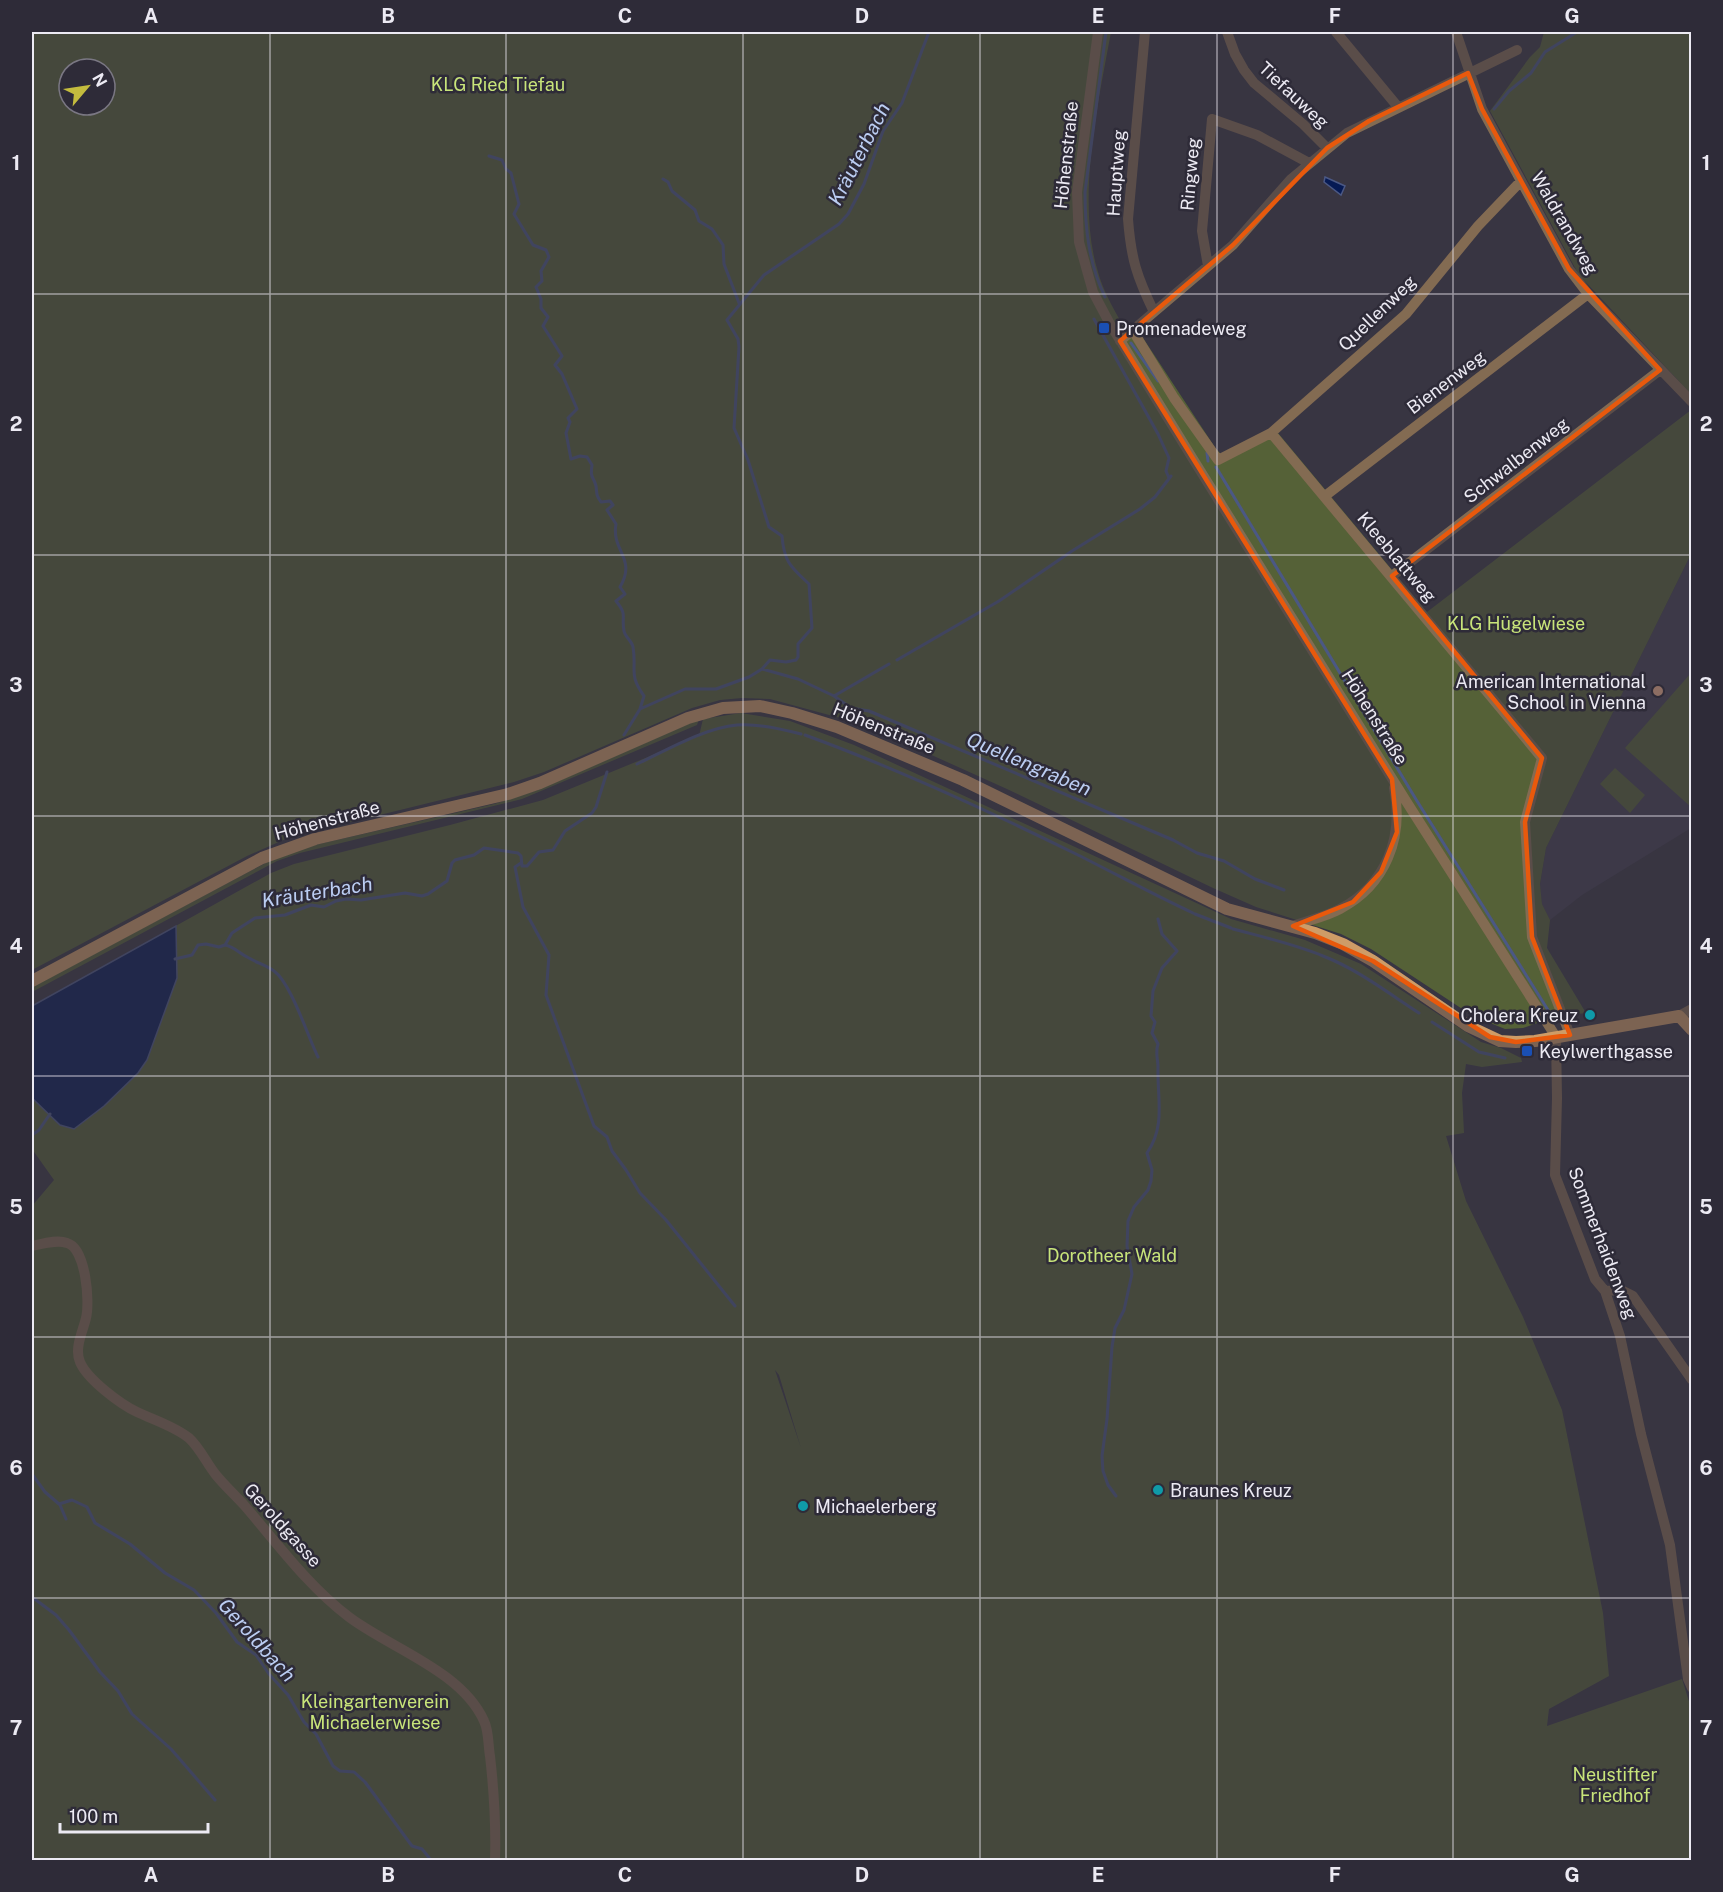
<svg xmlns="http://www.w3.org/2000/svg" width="1723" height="1892" font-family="'Public Sans',sans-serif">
	<rect width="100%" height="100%" fill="#383542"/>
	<path fill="#433f50" d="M1691 554V828L1582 895 1550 920 1542 904 1540 885 1546 848Z"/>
	<path fill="#556137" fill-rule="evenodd" d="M32 32H1111C1098 103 1076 202 1098 272 1103 290 1112 306 1121 322L1131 325 1143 338 1216 449 1222 455 1273 427 1427 612 1691 410V554L1546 848 1540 884 1542 904 1550 920 1547 948 1586 1013 1554 1017 1523 1028 1505 1029 1473 1016 1371 949 1341 934 1256 907 1213 888 1007 789 896 739 844 719 770 699 742 698 720 700 692 708 544 772 514 782 290 837 247 856 32 970ZM69 69H105V105H69Z
		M1544 32H1691V394L1579 275 1490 111 1530 57 1540 47Z
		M1691 673 1692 807H1691L1625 748Z
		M741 713 790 721 854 745 1231 919 1305 940 1361 964 1481 1042 1501 1048 1521 1058 1522 1062 1482 1067 1466 1064 1462 1093 1464 1133 1446 1136 1466 1201 1523 1317 1562 1410 1603 1613 1609 1676 1549 1709 1547 1726 1682 1679 1691 1708V1860H32V1206L54 1180 32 1149V1006L271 873 294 864 450 825 543 800 699 736 703 719ZM775 1370 779 1375 801 1448Z
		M699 719 697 725 522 799 300 853 277 861 32 992V987L275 858 315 845 494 804 538 790Z
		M1615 768 1645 795 1630 813 1600 784Z"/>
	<path fill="#061a54" stroke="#4b5884" stroke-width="1.5" d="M1325 177 1345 186 1341 195 1324 182Z
		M176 926 177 978 147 1060 138 1073 104 1106 74 1129 60 1125 32 1098V1006Z"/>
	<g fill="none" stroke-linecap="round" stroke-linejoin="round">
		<path stroke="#4b5884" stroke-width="3" d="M1494 109 1509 91 1531 73 1545 52 1577 32
			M489 156 502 160 506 169 511 173 519 204 514 214 533 245 546 250 549 257 541 271 542 281 536 287 541 299V308L548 317 543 326 562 356 555 365 562 374 577 409 568 418 570 422 566 433 571 459 580 456 587 457 592 465C590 479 593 475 596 486 597 494 596 495 601 502L610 501 613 505 607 510 616 524C611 551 637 558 620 587L625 594 616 601C628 616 621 615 624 631 625 637 632 641 633 647 637 670 628 674 644 696L640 709
			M663 179 668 182 672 191 695 210 699 221 712 229 723 245 724 264 739 303
			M1105 297C1089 264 1085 229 1085 192L1106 32
			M1094 319 1158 434 1169 458 1166 471 1169 478
			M1131 343 1158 381
			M1207 453 1208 461
			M1216 467 1417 801 1548 1010
			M897 660 999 601 1072 551 1140 509 1155 497 1171 476
			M762 669 798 679 834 696 851 708 869 711 1173 840 1197 853 1224 861 1255 879 1284 890
			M834 696 889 664
			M624 735 640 709 685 689H716L749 677 762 669 770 660 786 662 796 660 798 657V644L812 628 809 584C791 567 784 562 782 536L769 527 748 460 734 428 739 347 738 339 727 320 764 275 839 224 848 214 864 184 883 131 902 103 929 32
			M805 735C898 769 989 811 1078 855 1116 874 1154 895 1193 913
			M637 764C667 750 704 728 737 725 757 723 782 729 801 734
			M521 863 515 867 523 907 549 955 546 995 594 1126 607 1137 612 1151 626 1170 640 1193 666 1220 735 1306
			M1195 914 1231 928
			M1233 929C1263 937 1294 944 1323 956 1357 969 1388 993 1419 1013
			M225 945C235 947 240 954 249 958 257 963 266 965 274 971 291 983 308 1037 318 1057
			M175 959 192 955 198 945 206 944 219 947 225 945 232 933 255 918 285 915 311 905 324 907 336 901 346 899 361 900 405 893 422 896 428 894 447 881 452 863 455 860 474 855 484 848 518 853 521 856 522 866H527L539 852 553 850 565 831 592 813 596 807 607 772
			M1432 1022 1479 1052 1505 1058
			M32 1135 39 1130 50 1114
			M32 1474 45 1492 59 1504 72 1500 87 1507 95 1523 130 1544 165 1573 194 1590 216 1613 237 1642 256 1655 269 1674 288 1695 304 1722 316 1734 333 1766 340 1771 354 1772 365 1782 412 1846 422 1849 431 1860
			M1116 1496 1108 1485 1103 1471 1102 1456 1107 1419 1112 1347 1115 1328 1124 1310 1132 1274 1127 1246 1128 1221 1134 1207 1148 1190 1151 1181 1152 1170 1147 1153C1166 1126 1157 1098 1158 1067 1158 1059 1155 1053 1158 1044L1152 1033 1155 1022 1151 1016 1153 991 1162 968 1177 951 1162 934 1158 919
			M60 1505 66 1519
			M32 1597 56 1615 69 1630 100 1672 118 1691 132 1714 171 1749 215 1800"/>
		<path stroke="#836b52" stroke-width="10" d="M1098 32 1077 192 1079 242 1093 292 1110 324 1193 459 1406 801 1556 1037 1557 1098 1555 1175 1595 1279 1605 1291 1620 1336 1641 1434 1670 1545 1688 1679 1692 1688
			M1145 32 1128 219C1131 259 1137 277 1154 312
			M1227 32 1235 54 1244 70 1254 83 1303 124 1327 148
			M1336 32 1398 107
			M1456 32 1482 109 1569 269 1588 294 1692 402
			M1208 266 1202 231 1212 119 1257 135 1309 163
			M1133 331 1174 398 1218 460 1271 433 1406 314 1478 226 1521 181
			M1120 341 1233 245 1291 179 1347 133 1517 50
			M1271 433 1542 758 1525 822 1532 937 1570 1035
			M1325 496 1588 294
			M1392 576 1660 370
			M1293 926C1309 920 1325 917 1340 909 1386 885 1404 837 1394 788
			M1679 1016 1692 1009
			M32 1246C42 1244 57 1239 67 1243 86 1248 90 1302 86 1318 83 1331 74 1348 80 1362 87 1379 120 1404 137 1412 154 1420 174 1426 189 1438 200 1448 207 1464 216 1475 225 1486 235 1495 244 1505 277 1543 308 1586 349 1617 390 1648 462 1671 484 1721 489 1731 488 1745 490 1756 494 1791 496 1826 495 1860
			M1605 1291 1621 1290 1633 1296 1692 1380"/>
		<path stroke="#ce9c67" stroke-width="12" d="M32 981 262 858 315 839 508 794 540 783 688 718 723 708 760 706 792 713 837 727 963 780 1227 909 1315 933 1343 944 1373 961 1468 1026 1500 1041 1516 1042 1535 1041 1679 1016 1692 1030"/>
	</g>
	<path d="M0 0H1723V1892H0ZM1468 73 1482 109 1569 269 1660 370 1392 576 1542 758 1525 822 1532 937 1570 1035 1516 1042 1490 1037 1373 961 1293 926 1353 902 1381 872 1397 832 1392 779 1120 341 1233 245 1327 148 1369 121Z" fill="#383542" fill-opacity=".55" fill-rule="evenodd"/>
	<path fill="none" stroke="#e8590c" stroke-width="4.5" stroke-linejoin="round" d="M1468 73 1482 109 1569 269 1660 370 1392 576 1542 758 1525 822 1532 937 1570 1035 1516 1042 1490 1037 1373 961 1293 926 1353 902 1381 872 1397 832 1392 779 1120 341 1233 245 1327 148 1369 121Z"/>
	<path fill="none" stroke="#eceaf3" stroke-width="1.5" stroke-opacity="0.55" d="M270 32V1860M506 32V1860M743 32V1860M980 32V1860M1217 32V1860M1453 32V1860M32 294H1692M32 555H1692M32 816H1692M32 1076H1692M32 1337H1692M32 1598H1692"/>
	<g fill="#1a4fb4" stroke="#2e2b38" stroke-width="2">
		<rect x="1098" y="322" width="12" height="12" rx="3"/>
		<rect x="1521" y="1045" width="12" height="12" rx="3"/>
	</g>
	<circle fill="#8d6e63" stroke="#2e2b38" stroke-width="2" cx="1658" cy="691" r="6"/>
	<g fill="#0f9aa8" stroke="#2e2b38" stroke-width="2">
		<circle cx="1590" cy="1015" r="6"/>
		<circle cx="1158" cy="1490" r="6"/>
		<circle cx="803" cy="1506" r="6"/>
	</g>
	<g text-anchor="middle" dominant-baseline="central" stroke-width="5" stroke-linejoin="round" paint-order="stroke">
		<g font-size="18" fill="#c8e47a" stroke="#2e2b38">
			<text x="498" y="84">KLG Ried Tiefau</text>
			<text x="1516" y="623">KLG Hügelwiese</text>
			<text x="1112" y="1255">Dorotheer Wald</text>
			<text x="375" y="1701">Kleingartenverein<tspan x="375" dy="21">Michaelerwiese</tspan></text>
			<text x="1615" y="1774">Neustifter<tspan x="1615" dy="21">Friedhof</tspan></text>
		</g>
		<g font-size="18" fill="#eceaf3" stroke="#2e2b38">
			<text transform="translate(1294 95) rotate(43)">Tiefauweg</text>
			<text transform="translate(1066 155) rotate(-84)">Höhenstraße</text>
			<text transform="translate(1116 173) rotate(-86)">Hauptweg</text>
			<text transform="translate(1190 174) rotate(-85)">Ringweg</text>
			<text transform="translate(1565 223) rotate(60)">Waldrandweg</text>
			<text transform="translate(1377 313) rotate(-44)">Quellenweg</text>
			<text transform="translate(1446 382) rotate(-37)">Bienenweg</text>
			<text transform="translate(1516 460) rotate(-38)">Schwalbenweg</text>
			<text transform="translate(1397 557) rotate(50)">Kleeblattweg</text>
			<text transform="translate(1375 717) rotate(58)">Höhenstraße</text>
			<text transform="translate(884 728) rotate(22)">Höhenstraße</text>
			<text transform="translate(327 820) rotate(-15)">Höhenstraße</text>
			<text transform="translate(1603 1243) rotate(69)">Sommerhaidenweg</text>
			<text transform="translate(283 1525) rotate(48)">Geroldgasse</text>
		</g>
		<g font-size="18" fill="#eceaf3" stroke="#2e2b38" text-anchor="start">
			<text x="1116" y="328">Promenadeweg</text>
			<text x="1646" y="681" text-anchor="end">American International<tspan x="1646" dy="21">School in Vienna</tspan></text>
			<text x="1578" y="1015" text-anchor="end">Cholera Kreuz</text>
			<text x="1539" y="1051">Keylwerthgasse</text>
			<text x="1170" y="1490">Braunes Kreuz</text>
			<text x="815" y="1506">Michaelerberg</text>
		</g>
		<g font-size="20" font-style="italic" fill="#bbcdf2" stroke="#2e2b38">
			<text transform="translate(859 154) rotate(-63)">Kräuterbach</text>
			<text transform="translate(1029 764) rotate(23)">Quellengraben</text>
			<text transform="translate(317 892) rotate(-9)">Kräuterbach</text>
			<text transform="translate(257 1640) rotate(48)">Geroldbach</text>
		</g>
	</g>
	<rect width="1723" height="1892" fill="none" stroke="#2e2b38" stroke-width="66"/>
	<g transform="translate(87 87) rotate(61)"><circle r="28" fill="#2e2b38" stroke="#7a7783" stroke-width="1.5"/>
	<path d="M0-4.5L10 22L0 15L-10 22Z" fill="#c4bc3e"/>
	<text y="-9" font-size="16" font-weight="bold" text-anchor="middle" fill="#eceaf3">N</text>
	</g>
	<path d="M60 1823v9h148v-9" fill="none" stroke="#eceaf3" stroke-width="3"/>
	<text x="69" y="1823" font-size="18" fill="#eceaf3" stroke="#2e2b38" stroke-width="4.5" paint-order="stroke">100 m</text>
	<rect x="33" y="33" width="1657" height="1826" fill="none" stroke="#eceaf3" stroke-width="2"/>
	<g font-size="20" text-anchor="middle" font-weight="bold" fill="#eceaf3">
		<text x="151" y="23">A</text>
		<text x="388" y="23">B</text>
		<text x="625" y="23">C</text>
		<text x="862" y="23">D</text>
		<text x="1098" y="23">E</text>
		<text x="1335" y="23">F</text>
		<text x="1572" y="23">G</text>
		<text x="16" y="170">1</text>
		<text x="1706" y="170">1</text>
		<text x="16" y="431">2</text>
		<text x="1706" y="431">2</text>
		<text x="16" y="692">3</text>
		<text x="1706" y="692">3</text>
		<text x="16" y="953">4</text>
		<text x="1706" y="953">4</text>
		<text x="16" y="1214">5</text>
		<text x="1706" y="1214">5</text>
		<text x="16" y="1475">6</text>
		<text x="1706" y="1475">6</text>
		<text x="16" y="1735">7</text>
		<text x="1706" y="1735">7</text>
		<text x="151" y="1882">A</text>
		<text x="388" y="1882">B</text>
		<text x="625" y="1882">C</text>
		<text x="862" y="1882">D</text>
		<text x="1098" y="1882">E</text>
		<text x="1335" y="1882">F</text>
		<text x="1572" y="1882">G</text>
	</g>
</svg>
